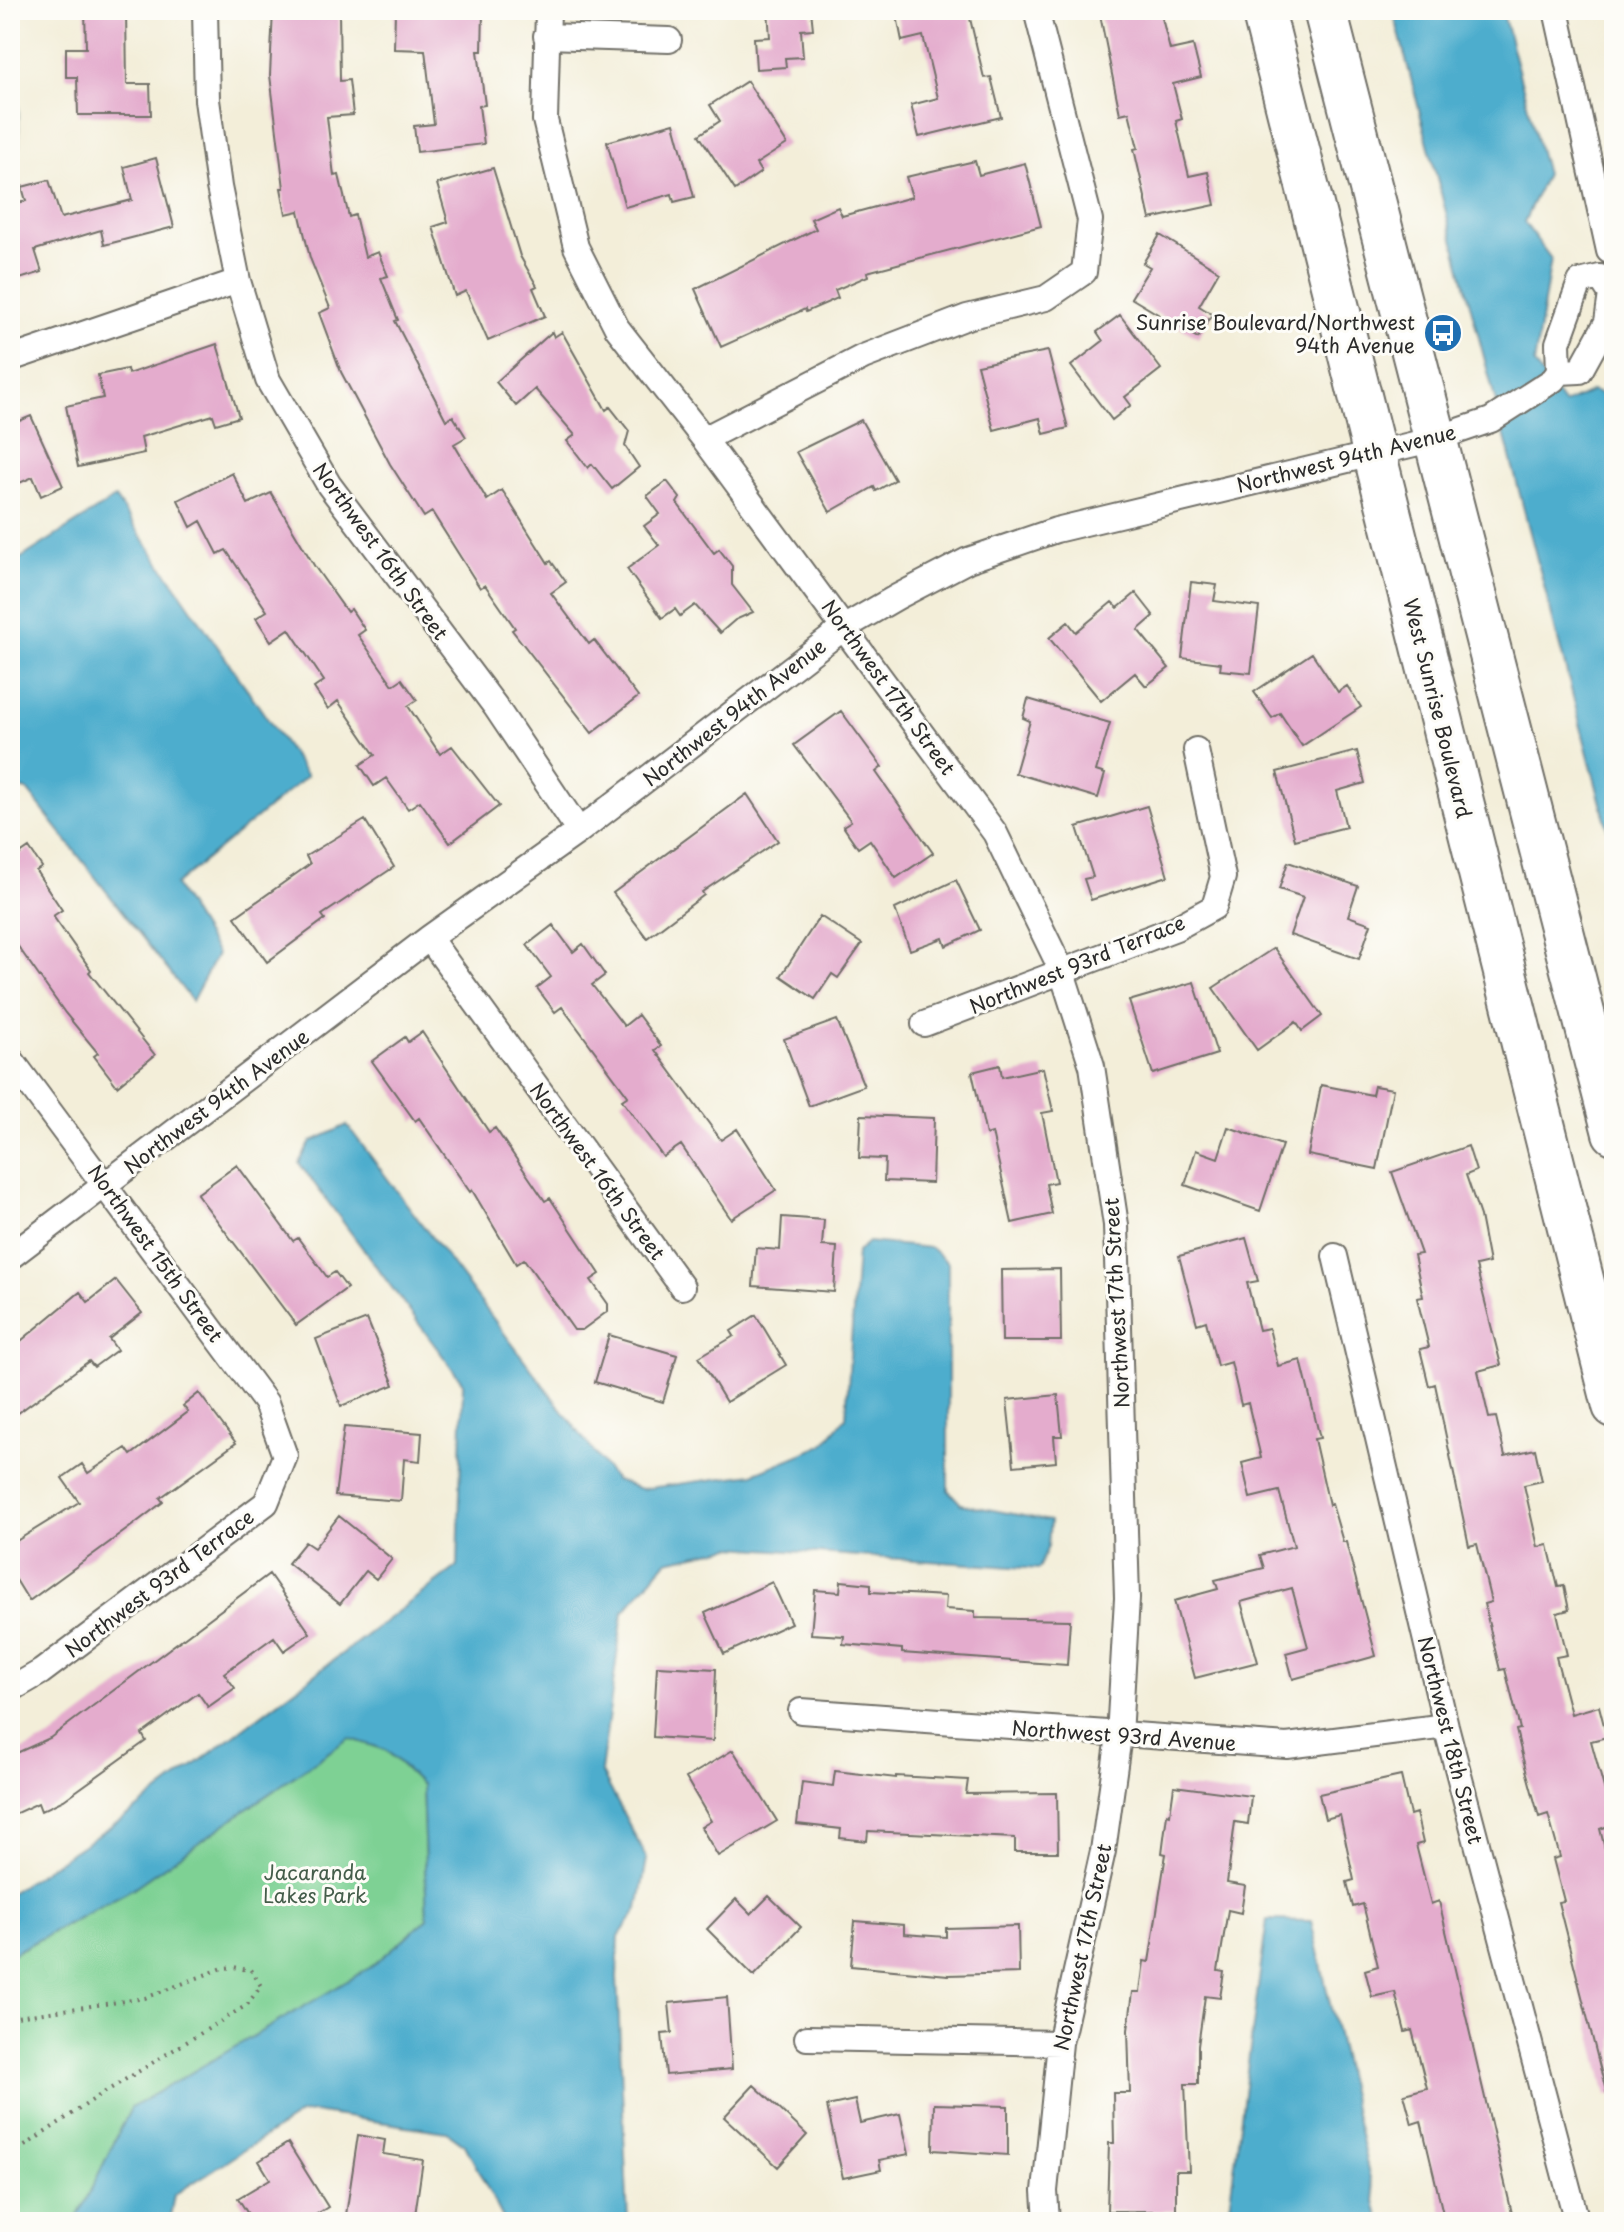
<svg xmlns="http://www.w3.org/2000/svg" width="1624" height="2232" font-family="'Playpen Sans',sans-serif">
	<rect width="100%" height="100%" fill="#fdfcf7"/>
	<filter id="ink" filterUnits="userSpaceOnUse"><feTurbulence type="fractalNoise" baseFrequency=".0125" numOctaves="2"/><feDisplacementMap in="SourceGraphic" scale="16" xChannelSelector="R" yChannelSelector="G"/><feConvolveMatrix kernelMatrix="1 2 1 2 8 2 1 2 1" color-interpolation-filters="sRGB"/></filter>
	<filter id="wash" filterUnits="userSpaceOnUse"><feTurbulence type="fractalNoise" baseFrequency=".006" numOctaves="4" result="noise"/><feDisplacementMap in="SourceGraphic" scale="32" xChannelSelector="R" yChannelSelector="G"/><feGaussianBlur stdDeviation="1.8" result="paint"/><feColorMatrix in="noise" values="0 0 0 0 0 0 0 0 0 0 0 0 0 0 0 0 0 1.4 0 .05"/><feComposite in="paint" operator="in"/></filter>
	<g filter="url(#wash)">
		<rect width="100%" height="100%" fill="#f3eed9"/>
		<path fill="#7ed194" stroke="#547e60" stroke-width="2" d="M349 1738 386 1750 422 1785 427 1919 75 2222H10V1955L132 1889Z"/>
		<path fill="#4eadcd" stroke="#3c6c7c" stroke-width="2" d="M10 10H16L19 146 10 150Z
			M1393 10H1502L1546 174 1524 222 1551 259 1534 364 1564 404 1592 391 1614 399V853Z
			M115 498 307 776 175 885 217 954 192 1001 27 790 10 786V565Z
			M347 1125 615 1480 641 1489 753 1474 823 1445 846 1417 857 1252 868 1242 931 1248 948 1263V1490L961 1504 1050 1521 1048 1546 1039 1569 732 1547 667 1561 623 1612 601 1771 647 1859 638 1909 619 1936 617 1977 628 2222H505L465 2145 447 2132 313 2112 300 2114 174 2195 169 2222H75L131 2108 371 1967 427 1919 422 1785 386 1750 349 1738 132 1889 10 1955V1893L130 1814 458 1566 463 1383 299 1163 311 1142Z
			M1267 1920 1311 1921 1380 2222H1227Z"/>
		<g id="blocks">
			<path fill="#e4accd" d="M85 10H126L127 84H150L151 115H78L77 77H66V48H86Z
				M273 10H339L340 81 349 80 353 115 327 117 334 176 339 175 349 217 355 215 365 257 378 252 388 276 381 278 398 320 395 321 446 420 453 416 466 437 454 444 487 500 502 490 548 563 551 561 566 582 551 593 589 644 594 640 638 697 592 733 512 630 515 628 485 585 480 588 432 512 424 517 390 464 341 372 319 313 330 308 310 258 299 211 286 214 281 188H284L270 75Z
				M470 10 483 12 482 51H478L485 105 479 106 484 144 417 152 414 126 434 124 425 50 394 49 395 12Z
				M768 10H811L813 29 801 30 803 57 785 58 786 67 756 69 754 38 770 37Z
				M925 10H968L984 78 991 77 1001 117 919 137 911 105 938 98 923 36 902 41 897 16Z
				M1099 10H1160L1170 50 1193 45 1201 77 1173 84 1182 119 1176 121 1189 176 1208 172 1215 205 1150 219 1134 149 1138 148 1129 112 1120 114Z
				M747 81 787 144 756 164 761 172 735 190 699 135 720 121 710 105Z
				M674 123 694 197 674 202 672 194 625 207 607 142Z
				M156 158 174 227 104 245 101 230 35 250 42 272 10 282V205L26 201 22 187 49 180 61 218 132 200 124 167Z
				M975 161 979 175 1025 163 1041 226 867 272 868 276 835 290 838 298 806 312 805 309 721 347 695 289 816 229 811 219 838 207 842 216 912 197 906 177Z
				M493 168 520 256 537 286 533 288 545 316 488 341 466 291 455 296 433 227 448 222 437 184Z
				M1160 235 1219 271 1199 306 1212 314 1198 338 1131 298 1150 267 1143 263Z
				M1120 315 1161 369 1125 397 1131 405 1112 420 1071 366 1103 341 1097 332Z
				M552 332 554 337 562 332 606 410 610 407 629 431 625 446 639 467 612 489 592 464 588 468 567 441 575 435 535 389 516 406 496 382Z
				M217 344 239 417 216 424 213 415 141 437 144 453 78 467 66 406 103 398 98 375 127 369 128 374Z
				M1048 351 1068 428 1044 434 1040 418 994 430 977 365Z
				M31 416 63 486 41 496 33 477 10 487V425Z
				M861 420 895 480 876 491 874 487 830 512 796 452Z
				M232 473 248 504 271 493 315 567 347 612 351 609 365 630 358 635 393 685 402 679 417 700 408 706 440 754 452 746 499 806 450 843 420 801 408 809 386 778 374 786 360 765 375 755 338 701 328 709 314 688 324 681 289 629 271 641 256 618 267 611 226 550 218 554 201 521 191 527 178 500Z
				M667 481 680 498 677 503 714 553 719 549 732 566V585L753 612 735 620 720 633 695 605 680 616 675 609 662 618 627 569 659 545 644 526 660 514 647 496Z
				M1191 582 1217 585 1214 601 1259 607 1251 673 1220 670 1221 663 1182 658Z
				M1136 593 1154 616 1138 630 1169 668 1146 686 1135 673 1101 701 1049 638 1068 622 1076 632 1112 602 1118 608Z
				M1312 653 1338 692 1347 686 1361 707 1302 746 1280 713 1272 718 1254 692Z
				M1028 699 1110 723 1096 771 1105 774 1098 798 1015 773 1030 721 1023 718Z
				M841 711 882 767 876 772 933 853 896 878 870 840 858 848 843 826 851 821 794 745Z
				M1357 751 1365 783 1337 791 1346 827 1295 840 1277 772Z
				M747 794 778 841 702 892 704 895 647 938 613 893Z
				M1147 806 1168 876 1091 900 1084 879 1093 877 1077 827Z
				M365 820 394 867 322 915 325 919 267 962 235 917 310 864 306 856Z
				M29 848 42 867 36 871 62 910 53 916 91 970 89 972 155 1055 117 1086 94 1056 98 1053 65 1013 10 935V861Z
				M1288 862 1358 886 1348 916 1371 924 1359 959 1290 935 1303 897 1279 889Z
				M956 880 980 930 946 946 943 938 910 950 895 909Z
				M820 916 862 944 838 978 832 974 815 999 781 976Z
				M553 925 573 952 583 944 605 975 592 985 624 1026 638 1015 661 1046 655 1050 721 1140 737 1129 776 1190 731 1219 681 1145 663 1157 622 1100 628 1096 562 1007 555 1012 537 988 551 977 527 945Z
				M1274 948 1322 1016 1302 1031 1296 1022 1257 1050 1213 988Z
				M1194 982 1217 1054 1153 1074 1129 1001Z
				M837 1020 864 1086 809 1106 784 1039Z
				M422 1032 489 1132 495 1128 545 1201 550 1198 600 1274 591 1280 608 1304V1311L582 1330H574L524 1259 516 1264 472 1190 470 1192 419 1118 415 1121 372 1061 405 1037 408 1042Z
				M1000 1065 1002 1077 1043 1068 1053 1111 1042 1113 1056 1182 1046 1184 1052 1214 1012 1223 992 1133 986 1135 972 1072Z
				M1321 1085 1372 1095 1374 1086 1393 1089 1377 1169 1308 1155Z
				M861 1115 934 1118 932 1183 884 1181 885 1159 859 1158Z
				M1228 1127 1282 1145 1260 1211 1185 1185 1196 1150 1218 1158Z
				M1468 1146 1476 1171 1466 1175 1480 1216 1489 1263 1476 1266 1501 1365 1478 1371 1489 1418 1496 1417 1505 1456 1535 1449 1542 1481 1524 1485 1538 1547 1548 1545 1558 1587 1564 1586 1569 1610 1557 1613 1567 1655 1556 1657 1571 1714 1599 1706 1607 1737 1591 1741 1614 1824 1600 1829 1614 1885V2094L1607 2095 1558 1902 1564 1901 1553 1859 1560 1857 1548 1814 1539 1817 1523 1759 1516 1730 1520 1729 1505 1669 1500 1670 1484 1604 1491 1602 1477 1544 1469 1546 1435 1384 1429 1386 1420 1349 1429 1347 1417 1298 1423 1297 1414 1255 1421 1254 1392 1172Z
				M237 1165 293 1241 298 1238 327 1277 335 1272 347 1288 296 1325 197 1194Z
				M782 1217 824 1220 822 1246 837 1247 834 1292 753 1286 756 1248 780 1250Z
				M1246 1238 1258 1281 1247 1283 1259 1330 1269 1328 1278 1366 1301 1360 1320 1438 1314 1439 1329 1505 1332 1504 1343 1542H1346L1376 1656 1293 1679 1286 1653 1308 1647 1292 1588 1241 1602 1258 1662 1195 1678 1174 1601 1218 1589 1215 1580 1264 1568 1260 1555 1294 1546 1279 1491 1250 1498 1242 1463 1261 1458 1248 1403 1241 1405 1231 1362 1217 1366 1206 1321 1197 1324 1179 1256Z
				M1060 1269 1061 1341H1002L1001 1270Z
				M116 1280 142 1313 109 1339 117 1350 94 1367 89 1361 10 1419V1350L80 1292 88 1302Z
				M756 1315 786 1365 726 1402 699 1357 734 1336 731 1331Z
				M367 1319 394 1385 341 1406 316 1339Z
				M609 1335 677 1355 663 1402 595 1382Z
				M199 1393 236 1443 160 1498 163 1502 129 1528 29 1601 10 1570V1545L79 1502 62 1478 82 1464 88 1473 126 1448 131 1455 188 1412 183 1406Z
				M1058 1395 1062 1436H1054L1056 1462 1014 1466 1007 1400Z
				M344 1427 422 1433 420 1461 404 1459 401 1501 335 1496Z
				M339 1516 392 1559 376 1579 366 1571 340 1604 288 1563 305 1542 314 1548Z
				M269 1574 310 1633 284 1651 274 1637 224 1673 235 1688 208 1707 198 1693 142 1734 146 1741 64 1800 41 1811 38 1803 10 1816V1756L50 1738Z
				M841 1581 871 1584V1592L946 1596 945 1609 975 1611V1618L1070 1620 1067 1665 902 1653V1649L843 1644 844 1636 811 1634 815 1590 840 1592Z
				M772 1582 791 1623 724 1654 705 1613Z
				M657 1666 716 1669 713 1741 653 1737Z
				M733 1750 777 1821 718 1856 701 1827 711 1821 686 1778Z
				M835 1771 896 1778V1776L968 1780 966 1794 1057 1793 1058 1852H1015V1838L868 1831 867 1841 840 1838 841 1829 797 1824 802 1782 833 1786Z
				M1401 1776 1410 1815 1416 1813 1423 1843 1416 1845 1431 1904 1439 1901 1514 2222H1445L1421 2121 1412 2124 1404 2094 1427 2088 1412 2030 1405 2032 1395 1992 1372 1997 1365 1970 1378 1966 1363 1904 1353 1907 1347 1882 1354 1880 1340 1815 1325 1819 1319 1794Z
				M1174 1786 1251 1796 1248 1824 1235 1822 1227 1883 1245 1886 1241 1913 1228 1910 1218 1971 1224 1972 1220 1998 1205 1996 1198 2046V2084H1185L1189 2171H1176V2211H1107L1109 2143H1114L1113 2093H1130L1128 2030 1133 1992H1140L1144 1961 1149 1962 1166 1854 1162 1853 1167 1814 1170 1815Z
				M769 1896 801 1927 754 1976 707 1929 736 1899 751 1914Z
				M855 1921 904 1925V1934L946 1937V1928L1018 1926 1019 1973 948 1975 851 1966Z
				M727 1997 732 2069 666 2075 662 2034 672 2033 669 2003Z
				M754 2085 807 2135 778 2167 724 2117Z
				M855 2100 860 2123 900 2114 909 2154 879 2160 881 2170 843 2178 827 2106Z
				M934 2104 1008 2106V2155L933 2150Z
				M358 2135 385 2140 383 2154 423 2160 414 2222 346 2215Z
				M288 2143 328 2207 304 2222H253L238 2198 270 2179 259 2161Z"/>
		</g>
	</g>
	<g filter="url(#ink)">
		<use href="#blocks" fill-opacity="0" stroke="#716f68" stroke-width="2"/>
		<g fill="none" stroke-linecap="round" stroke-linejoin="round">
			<defs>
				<path id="minor" d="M205 10 207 100 219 187 238 281 268 380 329 485 495 706 579 831
					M548 10 545 120 576 247 617 328 704 439 995 833 1061 969 1092 1066 1116 1225 1127 1598 1119 1736 1103 1851 1060 2043 1045 2191 1047 2222
					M1556 10 1609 251
					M546 36 669 40
					M10 359 238 281
					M1559 372 1580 371 1607 322 1611 294 1600 277
					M704 439 863 357 967 317 1046 298 1084 272 1090 220 1036 10
					M429 938 682 1287
					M924 1024 1176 928 1214 907 1223 877 1196 750
					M10 1058 266 1403 285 1456 266 1503 41 1672 10 1690
					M1335 1256 1446 1726 1577 2222
					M10 1257 429 938 579 831 845 627 897 597 968 560 1056 530 1435 439 1491 420 1553 380 1559 372 1558 343 1580 282 1600 277
					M801 1711 1287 1746 1446 1726
					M807 2038 1060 2043"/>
				<path id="trunk" d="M1263 10 1614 1406
					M1325 10 1614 1133"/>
			</defs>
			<use href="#minor" stroke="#716f68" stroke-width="28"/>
			<use href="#trunk" stroke="#716f68" stroke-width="46"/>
			<path stroke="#716f68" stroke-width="4" stroke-dasharray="2 6" stroke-linecap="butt" d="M10 2018 145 1998 223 1968 234 1967 252 1971 261 1986 247 2005 100 2095 10 2156"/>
			<use href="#minor" stroke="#fff" stroke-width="24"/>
			<use href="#trunk" stroke="#fff" stroke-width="42"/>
		</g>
	</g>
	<defs>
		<symbol id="bus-disc" viewBox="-11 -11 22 22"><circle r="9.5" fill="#1f6fb2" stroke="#fdfcf7"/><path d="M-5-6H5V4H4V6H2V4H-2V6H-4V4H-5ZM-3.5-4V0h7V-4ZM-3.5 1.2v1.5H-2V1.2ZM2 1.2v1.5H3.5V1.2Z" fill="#fff"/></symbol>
	</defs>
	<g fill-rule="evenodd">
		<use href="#bus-disc" x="1421" y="311" width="44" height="44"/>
	</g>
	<g text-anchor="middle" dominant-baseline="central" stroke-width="6" stroke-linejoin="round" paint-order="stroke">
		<g font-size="20" fill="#2b2b2b" stroke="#fdfcf7" text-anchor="end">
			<text x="1415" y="322">Sunrise Boulevard/Northwest<tspan x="1415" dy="23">94th Avenue</tspan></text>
		</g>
		<g font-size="20" fill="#2b2b2b" stroke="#fdfcf7">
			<text transform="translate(1346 458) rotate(-14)">Northwest 94th Avenue</text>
			<text transform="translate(381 551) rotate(54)">Northwest 16th Street</text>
			<text transform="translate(889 687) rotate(54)">Northwest 17th Street</text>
			<text transform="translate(1438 708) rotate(76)">West Sunrise Boulevard</text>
			<text transform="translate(734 712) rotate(-38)">Northwest 94th Avenue</text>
			<text transform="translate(1077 964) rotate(-22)">Northwest 93rd Terrace</text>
			<text transform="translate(216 1101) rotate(-37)">Northwest 94th Avenue</text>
			<text transform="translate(598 1171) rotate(54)">Northwest 16th Street</text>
			<text transform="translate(156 1253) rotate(54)">Northwest 15th Street</text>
			<text transform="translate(1116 1303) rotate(-93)">Northwest 17th Street</text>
			<text transform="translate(159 1583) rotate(-37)">Northwest 93rd Terrace</text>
			<text transform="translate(1124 1735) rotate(4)">Northwest 93rd Avenue</text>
			<text transform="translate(1451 1740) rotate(76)">Northwest 18th Street</text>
			<text transform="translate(1082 1947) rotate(-78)">Northwest 17th Street</text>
		</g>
		<g font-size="20" fill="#445d4a" stroke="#fdfcf7">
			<text x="315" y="1872">Jacaranda<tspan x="315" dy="23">Lakes Park</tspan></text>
		</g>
	</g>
	<rect width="1624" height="2232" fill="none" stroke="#fdfcf7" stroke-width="40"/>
</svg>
